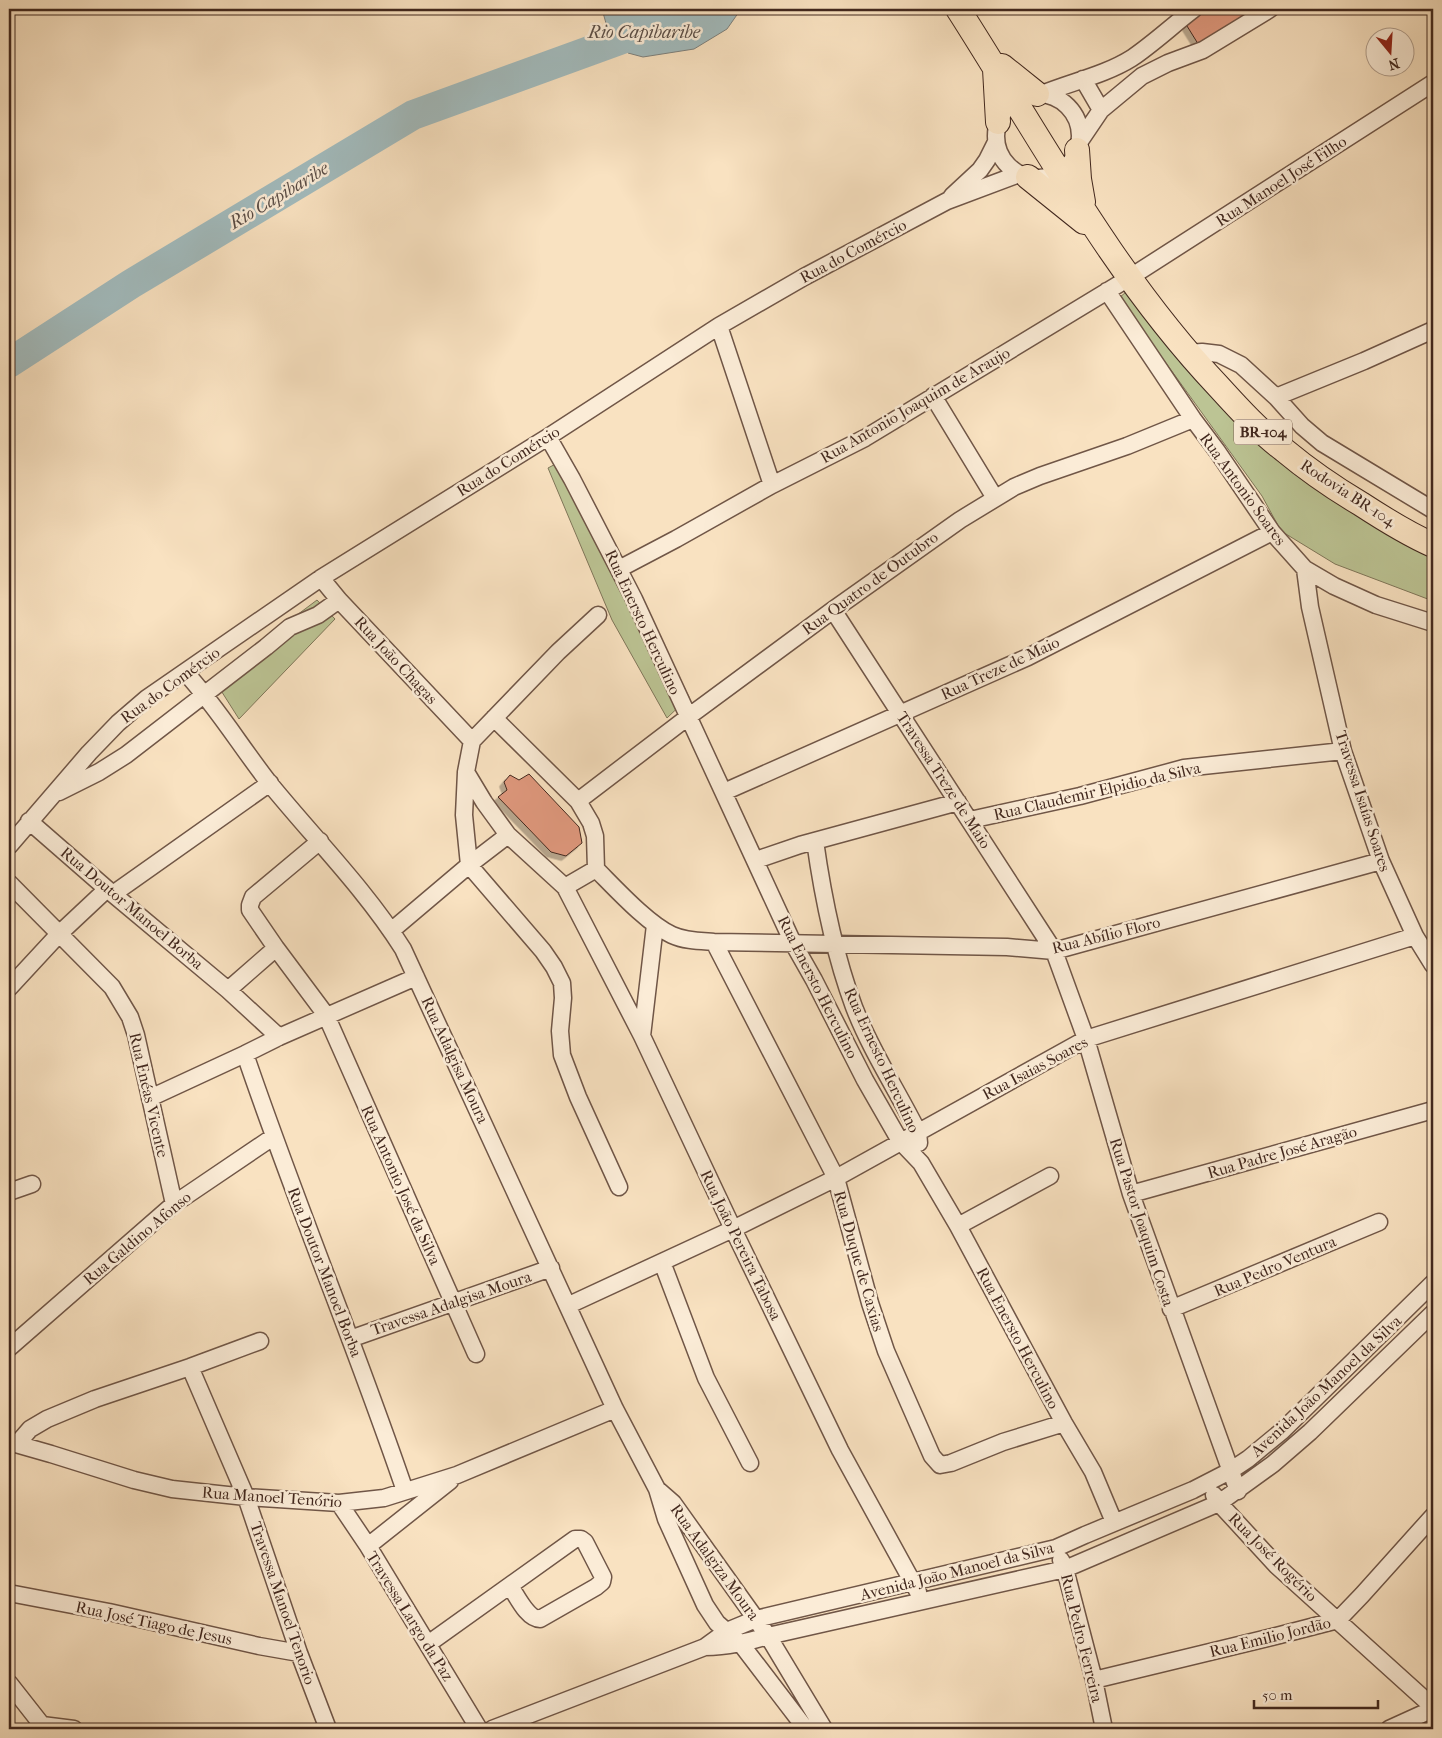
<svg xmlns="http://www.w3.org/2000/svg" width="1442" height="1738" font-family="'IM FELL French Canon',serif">
	<defs>
		<filter id="shadow"><feDropShadow dx="-4.5" dy="4.5" stdDeviation="0" flood-color="#0004"/></filter>
	</defs>
	<rect width="100%" height="100%" fill="#f9e2c1"/>
	<filter id="stains"><feTurbulence type="fractalNoise" baseFrequency=".004" numOctaves="4"/><feColorMatrix values="0 0 0 0 .2 0 0 0 0 .09 0 0 0 0 .02 0 0 0 .5 -.17"/></filter>
	<radialGradient id="worn" r=".72"><stop offset=".6" stop-color="#630" stop-opacity="0"/><stop offset="1" stop-color="#630" stop-opacity=".3"/></radialGradient>
	<path fill="#bcc494" stroke="#7f7659" d="M1126 292 1186 366 1433 555V601L1335 564 1281 531 1262 496 1119 298Z
		M565 459 689 697 667 718 612 620 548 468Z
		M317 600 335 619 239 719 213 678Z"/>
	<path fill="#a2bbbd" stroke="#7c807d" d="M602 9H741L727 29 694 49 643 57 628 53 609 34Z"/>
	<g fill="none" stroke-linecap="round" stroke-linejoin="round">
		<path stroke="#a2bbbd" stroke-width="30" d="M9 363 131 284 413 115 705 9"/>
	</g>
	<path fill="#df987d" stroke="#42281e" filter="url(#shadow)" d="M1206 9H1239L1244 17 1200 47 1187 26 1191 19Z
		M529 774 579 827 582 843 566 856 551 852 498 797 507 790 504 782 510 775 519 780Z"/>
	<g fill="none" stroke-linecap="round" stroke-linejoin="round">
		<defs>
			<path id="minor" d="M1083 79 1101 110
				M1042 94C1071 82 1105 75 1132 58 1154 43 1173 25 1194 9
				M996 136a42 42 0 1 1 84 0a42 42 0 1 1-84 0Z
				M1080 141 1101 110 1142 76 1168 63 1203 50 1270 9
				M952 196 980 170 987 160 996 142
				M1107 291 1193 419 1217 451 1272 532 1305 569 1334 586 1376 605 1433 623
				M719 326 772 485
				M1187 353 1202 352 1219 354 1241 365 1276 397 1302 426 1322 443 1433 510
				M933 396 995 498
				M1276 397 1364 361 1433 330
				M548 437 572 479 634 599 793 943 814 980 865 1080 900 1141 921 1163 958 1226 1064 1423 1093 1472 1114 1522
				M619 569 676 539 772 485 865 438 1129 278 1433 83
				M1305 569 1310 607 1343 751 1381 861 1415 936 1433 965
				M321 578 339 600 472 741
				M833 610 1054 951 1086 1039 1131 1194 1238 1491
				M598 615 558 652 472 741 466 772 464 815 469 865 543 951 554 967 562 983 563 998 560 1031 562 1055 578 1097 619 1187
				M185 672C217 707 241 747 270 784 314 838 365 889 403 949L615 1409 657 1489 666 1519 705 1605 717 1623 741 1644 806 1729
				M494 718 578 801 591 823 595 836 596 869C616 889 648 924 672 935 685 941 700 941 714 942L1007 947 1054 951 1381 861
				M466 772 484 802 508 835 565 887 596 869
				M59 792 99 772 126 755 266 647 290 627 318 615 339 600
				M724 792 1028 657 1272 532
				M578 801 688 717 833 610 960 520 1014 487 1040 476 1127 446 1193 419
				M970 820 1080 796 1184 768 1343 751
				M29 821 107 889 228 990 279 1037
				M320 841 253 897 250 905V910L276 948 326 1015 476 1354
				M815 841C823 898 834 953 854 1007 871 1051 897 1090 918 1132L919 1143
				M9 846 89 753 118 723 147 698 321 578 548 437 719 326 804 277 947 201 1019 174
				M756 860 800 845 958 802
				M9 883 112 987 130 1017 136 1035 174 1204
				M565 887 642 1036 733 1229 840 1450 918 1592
				M113 894 270 783
				M391 931 469 865 508 835
				M714 942 836 1178 870 1303 886 1351 932 1456 940 1465 951 1463 1003 1442 1064 1423
				M9 988 59 934 107 889
				M228 990 276 948
				M642 1036 655 925
				M245 1054C295 1201 355 1344 405 1491
				M150 1098 245 1054 279 1037 416 977
				M9 1192 32 1184
				M1131 1194 1433 1110
				M958 1226 1050 1176
				M662 1262 706 1378 750 1463
				M569 1305 733 1229 836 1178 1086 1039 1415 936
				M1171 1309 1379 1222
				M350 1339 551 1268
				M9 1348 174 1204 273 1137
				M190 1367 246 1497 299 1653 328 1729
				M9 1442 51 1454 134 1480 172 1489 246 1497 339 1503 384 1498 457 1475 615 1409
				M17 1444 30 1429 47 1419 95 1399 190 1367 260 1341
				M657 1489 673 1503 768 1636 824 1729
				M1214 1495 1219 1503 1277 1566 1433 1707
				M339 1503 368 1546 479 1729
				M368 1546 450 1481
				M1061 1560 1065 1569 1094 1680 1104 1729
				M9 1593 109 1612 259 1646 299 1653
				M428 1644 575 1539H581L585 1542 603 1577 602 1582 596 1587 540 1619C527 1619 517 1596 510 1586
				M705 1647C728 1647 747 1642 768 1636L1065 1569 1219 1503 1273 1464 1310 1432 1433 1313
				M1094 1680 1280 1635 1338 1620 1362 1595 1433 1516
				M9 1683 42 1725 74 1729
				M492 1729 705 1647 727 1631 756 1619 1056 1548 1085 1535 1193 1490 1230 1471 1248 1459 1282 1431 1433 1283
				M1389 1729 1433 1709"/>
			<path id="highway" d="M958 9C1040 137 1113 275 1219 387 1239 409 1260 432 1284 450 1308 470 1334 488 1361 504 1384 519 1408 534 1433 545
				M1002 66 1037 94
				M995 69 998 122
				M1077 150 1079 179 1083 202
				M1028 177 1084 222"/>
		</defs>
		<use href="#minor" stroke="#705647" stroke-width="19"/>
		<use href="#highway" stroke="#42281e" stroke-width="26"/>
		<use href="#minor" stroke="#fbecd7" stroke-width="16"/>
		<use href="#highway" stroke="#f9e2c1" stroke-width="24"/>
	</g>
	<g text-anchor="middle" dominant-baseline="central" stroke-width="5" stroke-linejoin="round" paint-order="stroke">
		<rect fill="#fbecd7" stroke="#7a6356" stroke-width="1" x="1234" y="419.5" width="58" height="25" rx="4"/>
		<g font-size="15" font-weight="bold" fill="#42281e">
			<text x="1263" y="432">BR-104</text>
		</g>
		<g font-size="16" fill="#42281e" stroke="#fbecd7">
			<text transform="translate(1281 181) rotate(-33)">Rua Manoel José Filho</text>
			<text transform="translate(853 251) rotate(-28)">Rua do Comércio</text>
			<text transform="translate(915 405) rotate(-30)">Rua Antonio Joaquim de Araujo</text>
			<text transform="translate(508 461) rotate(-32)">Rua do Comércio</text>
			<text transform="translate(1243 489) rotate(54)">Rua Antonio Soares</text>
			<text transform="translate(1348 493) rotate(33)">Rodovia BR-104</text>
			<text transform="translate(870 583) rotate(-36)">Rua Quatro de Outubro</text>
			<text transform="translate(643 622) rotate(65)">Rua Enersto Herculino</text>
			<text transform="translate(396 660) rotate(47)">Rua João Chagas</text>
			<text transform="translate(1000 668) rotate(-25)">Rua Treze de Maio</text>
			<text transform="translate(170 685) rotate(-36)">Rua do Comércio</text>
			<text transform="translate(944 780) rotate(57)">Travessa Treze de Maio</text>
			<text transform="translate(1097 791) rotate(-13)">Rua Claudemir Elpidio da Silva</text>
			<text transform="translate(1363 801) rotate(72)">Travessa Isaías Soares</text>
			<text transform="translate(132 908) rotate(40)">Rua Doutor Manoel Borba</text>
			<text transform="translate(1106 935) rotate(-14)">Rua Abílio Floro</text>
			<text transform="translate(818 987) rotate(63)">Rua Enersto Herculino</text>
			<text transform="translate(455 1060) rotate(65)">Rua Adalgisa Moura</text>
			<text transform="translate(882 1060) rotate(65)">Rua Ernesto Herculino</text>
			<text transform="translate(1035 1068) rotate(-28)">Rua Isaias Soares</text>
			<text transform="translate(149 1095) rotate(77)">Rua Enéas Vicente</text>
			<text transform="translate(1282 1152) rotate(-16)">Rua Padre José Aragão</text>
			<text transform="translate(401 1185) rotate(66)">Rua Antonio José da Silva</text>
			<text transform="translate(1142 1222) rotate(72)">Rua Pastor Joaquim Costa</text>
			<text transform="translate(137 1238) rotate(-40)">Rua Galdino Afonso</text>
			<text transform="translate(741 1245) rotate(64)">Rua João Pereira Tabosa</text>
			<text transform="translate(859 1261) rotate(74)">Rua Duque de Caxias</text>
			<text transform="translate(1275 1266) rotate(-23)">Rua Pedro Ventura</text>
			<text transform="translate(325 1272) rotate(69)">Rua Doutor Manoel Borba</text>
			<text transform="translate(451 1303) rotate(-19)">Travessa Adalgisa Moura</text>
			<text transform="translate(1018 1338) rotate(62)">Rua Enersto Herculino</text>
			<text transform="translate(1326 1386) rotate(-43)">Avenida João Manoel da Silva</text>
			<text transform="translate(272 1497) rotate(4)">Rua Manoel Tenório</text>
			<text transform="translate(1273 1557) rotate(45)">Rua José Rogério</text>
			<text transform="translate(715 1562) rotate(54)">Rua Adalgiza Moura</text>
			<text transform="translate(957 1571) rotate(-14)">Avenida João Manoel da Silva</text>
			<text transform="translate(283 1603) rotate(71)">Travessa Manoel Tenorio</text>
			<text transform="translate(410 1616) rotate(58)">Travessa Largo da Paz</text>
			<text transform="translate(154 1623) rotate(12)">Rua José Tiago de Jesus</text>
			<text transform="translate(1270 1637) rotate(-14)">Rua Emilio Jordão</text>
			<text transform="translate(1082 1638) rotate(76)">Rua Pedro Ferreira</text>
		</g>
		<g font-size="18" font-style="italic" fill="#5a4d46" stroke="#fbecd7">
			<text x="644" y="32">Rio Capibaribe</text>
			<text transform="translate(279 196) rotate(-31)">Rio Capibaribe</text>
		</g>
	</g>
	<rect width="1442" height="1738" fill="none" stroke="#f9e2c1" stroke-width="30"/>
	<rect x="10" y="10" width="1422" height="1718" fill="none" stroke="#42281e" stroke-width="2.5"/>
	<rect x="15" y="15" width="1412" height="1708" fill="none" stroke="#42281e"/>
	<g transform="translate(1390 52) rotate(162)"><circle r="24" fill="#fbecd7" stroke="#b19e8d"/>
	<path d="M0-4L9 19L0 12L-9 19Z" fill="#8f2418"/>
	<text y="-8" font-size="14" font-weight="bold" text-anchor="middle" fill="#42281e">N</text>
	</g>
	<path d="M1254 1700v8h124v-8" fill="none" stroke="#42281e" stroke-width="2.5"/>
	<text x="1262" y="1700" font-size="15" fill="#42281e" stroke="#fbecd7" stroke-width="4" paint-order="stroke">50 m</text>
	<rect width="100%" height="100%" filter="url(#stains)"/>
	<rect width="100%" height="100%" fill="url(#worn)"/>
</svg>
